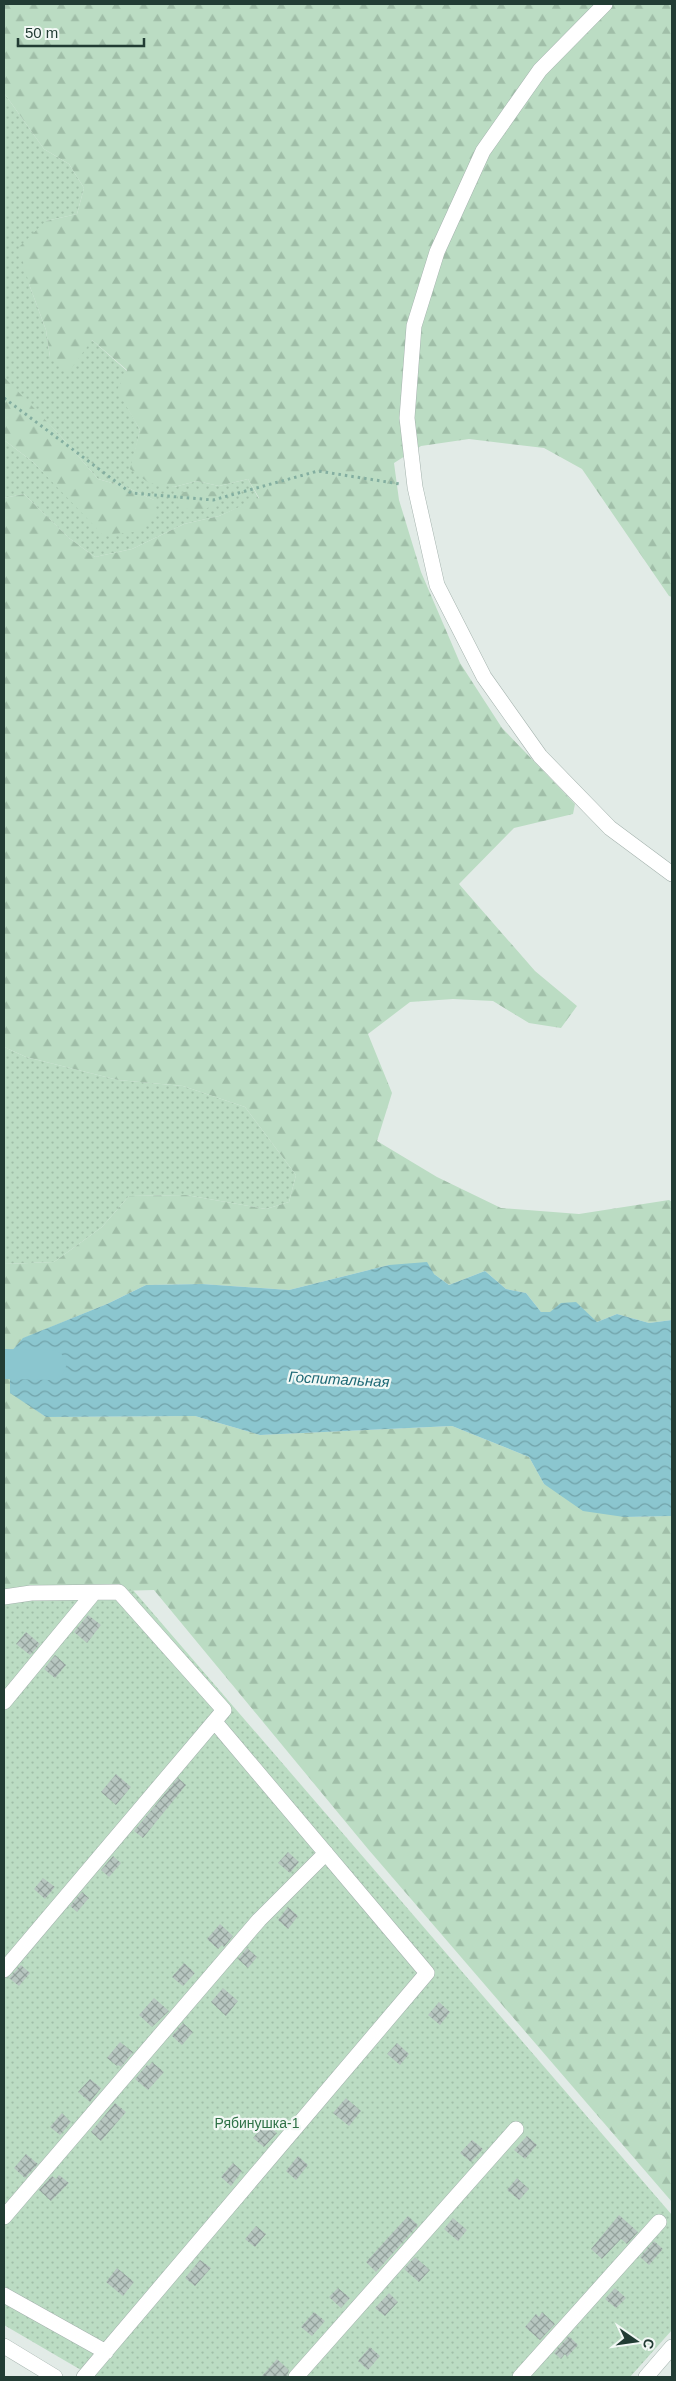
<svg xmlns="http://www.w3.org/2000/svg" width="676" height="2381" font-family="Helvetica,sans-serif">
	<defs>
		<pattern id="grass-dots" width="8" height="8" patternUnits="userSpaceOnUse" patternTransform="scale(1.25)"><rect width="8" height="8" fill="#bbdcc3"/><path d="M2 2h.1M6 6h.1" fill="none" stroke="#a0bea8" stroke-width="1.8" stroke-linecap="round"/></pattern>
		<pattern id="forest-firs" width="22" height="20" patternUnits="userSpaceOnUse" patternTransform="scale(1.25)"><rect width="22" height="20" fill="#bbdcc3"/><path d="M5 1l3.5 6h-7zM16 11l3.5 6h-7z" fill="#a0bea8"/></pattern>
		<pattern id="water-waves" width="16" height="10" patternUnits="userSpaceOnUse" patternTransform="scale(1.25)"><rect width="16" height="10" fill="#8bc6cf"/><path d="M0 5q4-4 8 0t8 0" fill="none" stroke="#71a2a9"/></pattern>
		<pattern id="building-cross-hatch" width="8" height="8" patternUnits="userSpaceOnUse" patternTransform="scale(1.25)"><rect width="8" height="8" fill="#b7c6c0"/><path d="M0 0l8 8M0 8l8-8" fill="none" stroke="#94a29d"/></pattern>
	</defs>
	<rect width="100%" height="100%" fill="#e2ebe7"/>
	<path fill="url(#grass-dots)" d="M4 93 44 149 69 164 84 188 77 214 46 221 29 284 46 330 50 357 92 340 127 371 118 390 140 430 131 469 174 487 197 481 219 486 248 479 259 499 219 516 184 524 132 549 95 557 69 538 24 494 4 498V440L33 462 58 487 154 500 126 487 98 479 58 433 4 380Z
		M4 1047 26 1057 118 1080 183 1086 245 1107 296 1175 289 1202 266 1209 186 1195 129 1196 102 1227 54 1262 4 1264Z
		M133 1590 672 2215V2330L630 2377H93L4 2325V1594Z"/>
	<path fill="url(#forest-firs)" d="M4 4H672V597L669 596 582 469 544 448 469 439 421 446 394 463 399 500 421 572 460 663 502 728 575 804 573 814 514 828 459 884 535 971 577 1006 561 1028 529 1023 493 1001 453 999 410 1002 368 1034 392 1093 377 1141 437 1177 501 1208 579 1214 669 1200 672 1202V1320L649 1323 617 1314 597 1322 541 1312 526 1293 506 1289 485 1271 449 1285 434 1274 389 1265 289 1290 202 1284 146 1285 107 1304 24 1338 10 1353V1392L46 1417 195 1416 260 1435 452 1426 529 1457 544 1484 624 1517 672 1516V2202L368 1849 154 1590 4 1594V1264L54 1262 102 1227 129 1196 186 1195 266 1209 289 1202 296 1175 245 1107 183 1086 118 1080 26 1057 4 1047V498L24 494 69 538 95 557 132 549 184 524 219 516 259 498 248 479 219 486 197 481 174 487 149 483 130 469 140 430 117 390 127 370 92 340 68 373 50 357 46 330 29 284 19 247 46 221 77 214 84 188 69 164 44 149 4 93Z
		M4 377 58 433 98 479 126 487 154 500 157 514 135 532 103 535 33 462 4 440Z
		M196 490 217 492 221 502C206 510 195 513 179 506L177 501 179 493Z"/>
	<path fill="url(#water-waves)" d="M427 1262 434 1274 449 1285 485 1271 506 1289 526 1293 541 1312H550L561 1303 576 1302 597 1322 617 1314 649 1323 672 1320V1516L624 1517 583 1511 544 1484 529 1457 452 1426 260 1435 195 1416 46 1417 10 1393V1353L23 1338 107 1304 146 1285 202 1284 289 1290 389 1265Z"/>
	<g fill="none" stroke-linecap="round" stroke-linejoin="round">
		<path stroke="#8bc6cf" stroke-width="30" d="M4 1364 51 1365"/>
	</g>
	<path fill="url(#building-cross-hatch)" d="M88 1615 101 1625 87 1643 74 1632Z
		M26 1632 40 1644 30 1655 16 1644Z
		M55 1655 66 1665 55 1678 44 1669Z
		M116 1774 131 1787 116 1805 101 1792Z
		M178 1778 186 1785 143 1838 134 1831Z
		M288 1852 299 1862 290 1873 278 1863Z
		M113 1856 121 1863 109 1877 101 1870Z
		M43 1878 55 1887 45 1899 34 1889Z
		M82 1892 89 1898 77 1912 70 1906Z
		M288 1907 298 1916 288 1929 278 1920Z
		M220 1924 233 1936 224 1947 222 1945 218 1949 207 1939Z
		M247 1948 257 1957 248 1968 238 1959Z
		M184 1963 195 1973 183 1986 172 1977Z
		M21 1965 30 1973 19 1986 9 1978Z
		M223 1988 238 2001 226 2016 211 2002Z
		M154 1998 169 2011 152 2027 139 2015Z
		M439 2002 450 2012 440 2025 428 2015Z
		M183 2023 193 2032 182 2045 172 2036Z
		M120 2042 133 2052 121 2067 118 2065 117 2066 107 2058Z
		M397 2043 409 2054 400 2065 387 2054Z
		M152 2062 164 2072 148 2090 135 2079 147 2065 149 2066Z
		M90 2079 101 2088 90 2102 78 2092Z
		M346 2098 361 2111 349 2126 333 2113Z
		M115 2103 126 2112 101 2141 91 2132Z
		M62 2113 71 2122 60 2135 50 2127Z
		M266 2123 277 2133 264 2147 253 2138Z
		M527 2136 537 2145 525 2159 514 2150Z
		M472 2140 483 2149 471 2162 460 2153Z
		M26 2154 38 2164 25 2178 14 2168Z
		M298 2156 308 2165 296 2180 286 2171Z
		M233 2163 242 2171 231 2186 221 2177Z
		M59 2175 69 2183 51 2201 39 2190 52 2176 56 2179Z
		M517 2178 529 2189 519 2200 507 2190Z
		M619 2215 638 2232 627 2244 621 2239 602 2259 591 2249Z
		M408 2216 418 2225 376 2272 366 2262Z
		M453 2218 467 2230 458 2241 444 2229Z
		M256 2226 266 2234 255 2247 245 2239Z
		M654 2241 663 2249 649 2265 640 2257Z
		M415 2257 430 2270 419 2282 404 2269Z
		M200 2260 211 2268 195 2286 185 2278Z
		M117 2268 134 2282 123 2296 106 2282Z
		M338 2288 350 2298 341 2308 329 2297Z
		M615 2288 626 2298 616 2308 605 2299Z
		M389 2293 398 2302 385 2316 375 2308Z
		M314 2312 325 2321 312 2336 301 2327Z
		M542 2312 555 2324 540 2340 525 2327 536 2314 539 2317Z
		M569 2336 578 2345 567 2357 565 2354 561 2359 554 2353Z
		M370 2347 380 2356 368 2370 358 2361Z
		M277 2359 289 2370 287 2377H261Z"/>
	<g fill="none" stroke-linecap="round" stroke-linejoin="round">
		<defs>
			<path id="minor" d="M605 4 540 70 483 151 437 252 414 326 407 418 415 487 437 585 484 677 540 756 610 828 672 874
				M4 1597 31 1593 119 1592 224 1710 4 1970
				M4 1702 93 1594
				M4 2217 259 1920 326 1853
				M4 2295 106 2352
				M4 2346 55 2377
				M84 2377 427 1973 215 1722
				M296 2377 516 2129
				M520 2377 659 2222
				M646 2377 672 2347"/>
		</defs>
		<use href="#minor" stroke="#a5b3ae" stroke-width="16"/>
		<path stroke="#83aea0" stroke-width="3" stroke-dasharray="2.5 4" stroke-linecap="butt" d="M4 398 131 493 213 500 318 471 400 484"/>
		<use href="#minor" stroke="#fff" stroke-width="15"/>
	</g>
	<g text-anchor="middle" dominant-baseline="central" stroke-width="4.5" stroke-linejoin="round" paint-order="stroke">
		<g font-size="14" fill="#2e7146" stroke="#f2f8f5">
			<text x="257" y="2123">Рябинушка-1</text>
		</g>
		<g font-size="15" font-style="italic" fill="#1e6976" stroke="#f2f8f5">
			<text transform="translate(339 1379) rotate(3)">Госпитальная</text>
		</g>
	</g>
	<rect width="676" height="2381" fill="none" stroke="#223c34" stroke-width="10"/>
	<g transform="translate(636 2341) rotate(103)" stroke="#f2f8f5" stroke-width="4" paint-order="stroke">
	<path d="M0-4L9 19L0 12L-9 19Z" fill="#223c34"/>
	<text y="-8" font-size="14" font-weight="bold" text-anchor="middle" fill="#223c34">С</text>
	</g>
	<path d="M18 38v8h126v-8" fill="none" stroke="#223c34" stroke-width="2.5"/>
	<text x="25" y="38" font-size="15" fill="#223c34" stroke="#f2f8f5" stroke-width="4" paint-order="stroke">50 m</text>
</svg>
